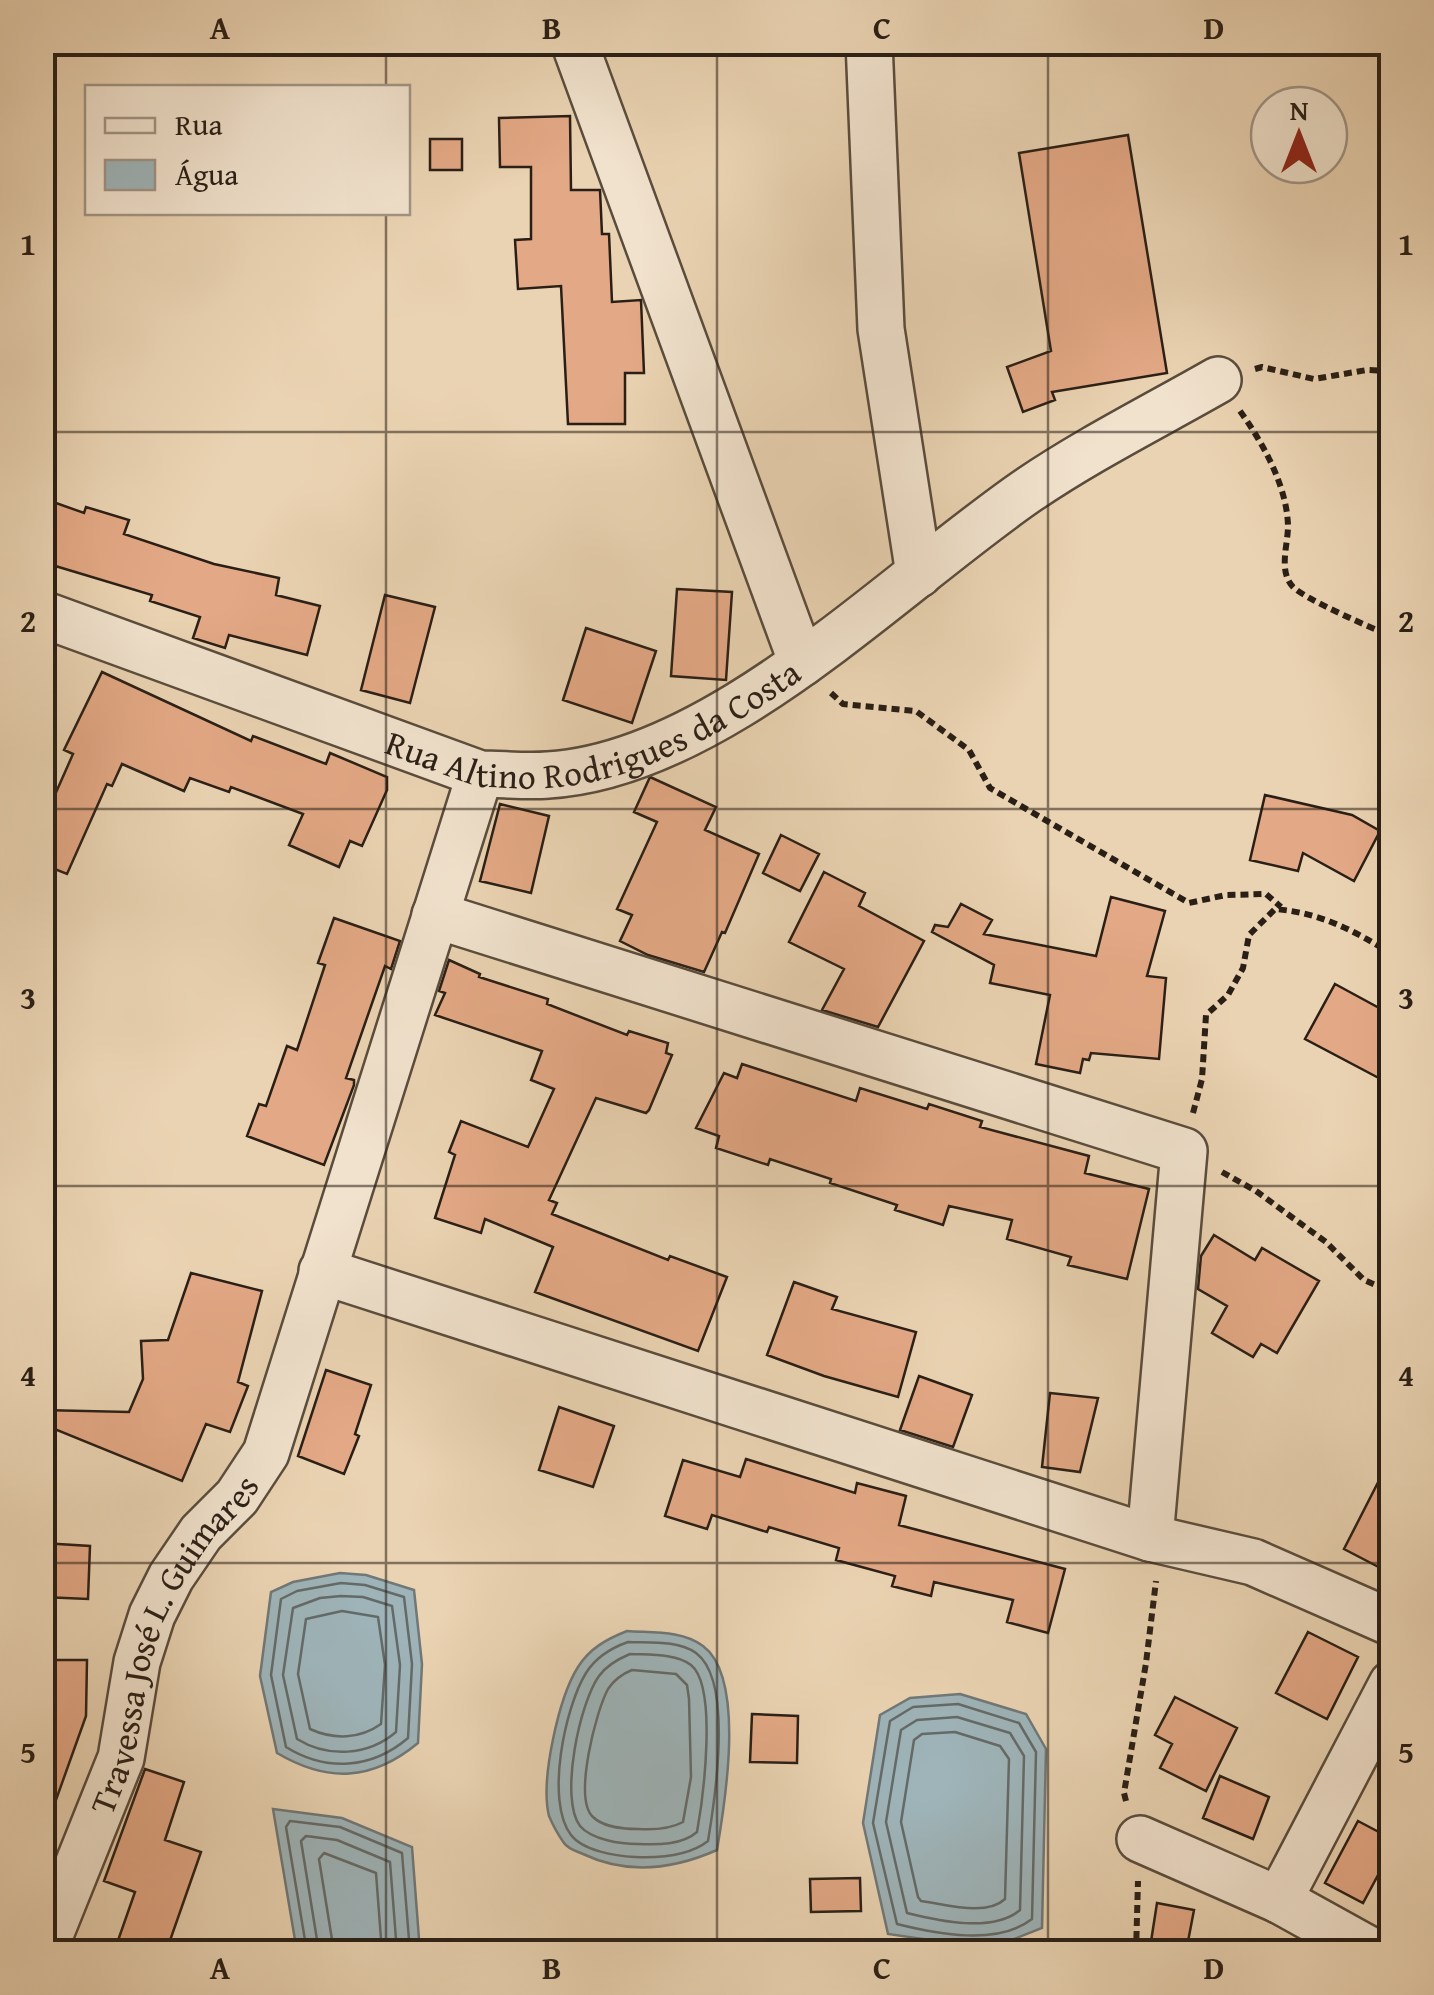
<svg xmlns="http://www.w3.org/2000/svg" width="1434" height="1995" font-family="'Gentium Book Plus',serif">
	<rect width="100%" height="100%" fill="#ead3b2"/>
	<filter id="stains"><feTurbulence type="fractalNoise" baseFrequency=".002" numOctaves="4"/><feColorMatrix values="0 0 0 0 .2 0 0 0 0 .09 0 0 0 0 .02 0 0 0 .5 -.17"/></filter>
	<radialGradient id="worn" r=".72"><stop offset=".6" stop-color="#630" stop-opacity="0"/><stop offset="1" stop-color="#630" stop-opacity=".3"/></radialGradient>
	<path fill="#9eb4b9" stroke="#707878" stroke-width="2.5" d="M340 1573 366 1575 414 1590 422 1664 418 1743C372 1781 328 1783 277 1753L260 1676 271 1592 293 1582Z
		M627 1631C651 1633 682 1630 703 1646 746 1678 725 1803 717 1850 674 1869 627 1875 583 1854 576 1851 568 1849 564 1843 559 1836 552 1823 549 1816 540 1780 559 1697 578 1667 590 1648 607 1639 627 1631Z
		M960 1694 1026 1714 1046 1749 1042 1928 1004 1943 964 1945 888 1934 863 1823 880 1715 910 1698Z
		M273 1809 342 1818 412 1847 420 1952H297Z"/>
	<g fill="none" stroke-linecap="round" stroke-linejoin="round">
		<path stroke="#646a68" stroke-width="2.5" d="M341 1583 365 1585 404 1597 412 1664 408 1738C372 1769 326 1772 286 1747L271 1675 281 1599 297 1591Z
			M341 1596 363 1597 392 1606 400 1665 396 1732C368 1756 328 1758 297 1739L283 1675 293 1608 320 1598Z
			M342 1611 378 1617 385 1665 381 1724C360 1739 334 1740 310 1729L298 1674 306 1619Z
			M628 1642C649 1643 678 1640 696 1653 734 1681 715 1799 708 1841 689 1856 660 1858 635 1857 616 1856 583 1851 571 1835 545 1801 565 1707 586 1673 596 1657 611 1648 628 1642Z
			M630 1654C648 1655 676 1653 691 1665 718 1687 703 1799 697 1832 682 1845 658 1845 638 1844 621 1844 592 1840 580 1826 559 1798 580 1702 599 1676 607 1665 618 1659 630 1654Z
			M632 1670 676 1674 687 1685 689 1699 691 1777 683 1822C670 1829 654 1830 638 1829 625 1829 603 1827 593 1817 573 1799 596 1711 608 1689 614 1680 622 1674 632 1670Z
			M958 1704 1019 1723 1036 1752 1032 1919C997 1946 937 1934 897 1924L873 1823 890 1721 913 1707Z
			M957 1717 1010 1733 1024 1756 1020 1910C993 1933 939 1921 907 1913L886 1822 901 1730 917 1720Z
			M955 1732 1000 1746 1009 1759 1005 1899C986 1917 945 1904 921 1901L918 1897 901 1822 914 1740 922 1734Z
			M307 1952 286 1827 290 1821 340 1827 402 1853 410 1952
			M319 1952 301 1841 306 1836 337 1840 390 1862 397 1952
			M334 1952 319 1859 324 1853 376 1873 382 1952"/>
	</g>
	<path fill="#e3a885" stroke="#2a1f16" stroke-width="2.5" d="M570 116 571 190H600L602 234H609L612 302 641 300 644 373H625V424H568L561 286 518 289 515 240 531 239V167H500L499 118Z
		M1128 135 1167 373 1052 392 1055 400 1023 412 1007 367 1051 351 1019 153Z
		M430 139H462V170H430Z
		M42 498 84 513 86 507 129 520 124 534 214 564 279 578 276 595 320 606 307 655 229 635 225 648 193 638 200 617 150 601 152 595 42 562Z
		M677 589 732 592 726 680 671 676Z
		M385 595 435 607 410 703 361 690Z
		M586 628 656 651 632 723 563 700Z
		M102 672 251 741 253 736 326 764 330 753 387 777V790L362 846 350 841 339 867 289 845 303 814 231 787 229 792 190 778 184 791 122 764 112 786 107 784 67 874 42 864V824L73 754 64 750Z
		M650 777 716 807 705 830 759 854 725 933 722 932 704 972 648 955 620 941 632 915 617 909 657 822 634 812Z
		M1265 795 1352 815 1380 831 1354 881 1303 853 1298 871 1250 860Z
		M500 804 549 816 531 893 480 881Z
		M781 835 819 854 800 891 763 873Z
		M824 872 865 893 859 906 924 941 878 1027 822 1010 844 969 789 942Z
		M1111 897 1165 911 1147 976 1166 978 1159 1059 1091 1053 1089 1060 1083 1059 1080 1073 1036 1064 1050 995 990 983 994 965 932 932 935 925 948 927 961 904 992 920 984 934 1096 956Z
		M334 918 400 941 391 969 385 966 346 1078 354 1080V1085L324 1165 247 1136 259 1104 266 1106 287 1046 297 1050 325 965 318 963Z
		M449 960 480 974 479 977 548 999 547 1004 627 1035 629 1031 668 1043 666 1053 672 1055 649 1110 646 1113 596 1098 549 1200 557 1203 552 1214 668 1260 670 1256 727 1277 698 1351 535 1292 553 1247 485 1219 481 1233 435 1218 455 1155 449 1152 461 1121 528 1147 554 1089 531 1080 542 1051 435 1015 445 993 439 991Z
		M1335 984 1392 1015V1085L1305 1039Z
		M742 1064 856 1101 860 1088 927 1109 929 1104 982 1121 980 1127 1089 1156 1085 1173 1149 1189 1127 1279 1068 1265 1071 1257 1007 1239 1012 1220 949 1206 943 1225 895 1210 897 1205 830 1183 831 1179 770 1159 768 1165 716 1148 719 1136 696 1128 724 1073 737 1078Z
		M1214 1235 1255 1260 1262 1248 1319 1281 1277 1353 1261 1344 1253 1357 1212 1333 1227 1306 1198 1289 1201 1256Z
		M191 1273 262 1291 238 1382 248 1386 230 1432 206 1424 182 1481 42 1424V1410L129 1412 143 1379 141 1341 168 1340Z
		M794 1282 837 1297 832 1309 916 1332 898 1397 824 1376 767 1355Z
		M326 1370 371 1385 355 1434 359 1436 344 1474 298 1456Z
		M919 1376 972 1395 953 1447 900 1430Z
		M1050 1393 1098 1398 1080 1472 1042 1467Z
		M559 1407 614 1426 593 1487 539 1470Z
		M1392 1455V1574L1344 1549Z
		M746 1459 855 1493 857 1483 906 1496 899 1525 1065 1569 1048 1633 1007 1622 1013 1600 934 1582 931 1596 892 1586 895 1576 836 1560 839 1548 769 1527 767 1532 712 1515 707 1529 665 1516 683 1460 740 1477Z
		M42 1543 90 1546 88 1599 42 1597Z
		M1308 1632 1358 1657 1327 1719 1276 1693Z
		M42 1660H87L86 1716 47 1825H42Z
		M1175 1697 1237 1728 1206 1791 1160 1768 1172 1744 1155 1735Z
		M752 1714 798 1716 797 1763 750 1762Z
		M145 1769 184 1782 165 1840 201 1852 166 1952H114L135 1892 104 1881Z
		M1220 1776 1269 1797 1253 1839 1203 1818Z
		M1358 1821 1392 1839V1849L1363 1903 1325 1883Z
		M860 1878 861 1911 811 1912 810 1879Z
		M1157 1903 1194 1910 1186 1952 1150 1948Z"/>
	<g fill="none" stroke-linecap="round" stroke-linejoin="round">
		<defs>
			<g id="minor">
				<path d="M574 42 802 663"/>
				<path d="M869 42 881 329 919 574"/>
				<path id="s1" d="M42 614 480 774C502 774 526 777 548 775 717 765 892 584 1027 491 1087 450 1155 416 1218 380"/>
				<path d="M435 915 1184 1151 1150 1538"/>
				<path d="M322 1271 1150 1538 1253 1562 1392 1623"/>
				<path d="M1140 1839 1279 1900 1373 1952"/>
				<path d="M1279 1900 1392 1684"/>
				<path id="s2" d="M43 1952 121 1758 137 1662 152 1615 171 1577 201 1533 237 1497 266 1453 480 774"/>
			</g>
		</defs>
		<use href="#minor" stroke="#5a4c3d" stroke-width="50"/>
		<path stroke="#2a1f16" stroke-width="6" stroke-dasharray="8 5" stroke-linecap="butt" d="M1255 369 1262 367 1314 379 1367 370 1392 371
			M1240 411C1263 443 1287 486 1288 526 1288 545 1278 571 1293 587 1305 599 1373 629 1392 636
			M831 693 843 704 916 711 969 750 990 788 1189 903 1226 895 1266 894 1281 907
			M1193 1113 1202 1079 1206 1015 1228 995 1243 968 1249 935 1275 909C1321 913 1353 930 1392 954
			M1222 1172 1256 1191 1326 1242 1364 1280 1392 1292
			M1126 1801 1124 1793 1146 1663 1156 1581
			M1136 1952 1138 1881"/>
		<use href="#minor" stroke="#f1e2cd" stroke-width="45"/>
	</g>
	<path fill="none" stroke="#2a1f16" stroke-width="2.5" stroke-opacity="0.55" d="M386 42V88M717 42V1952M1048 42V1952M386 212V1952M42 432H1392M42 809H1392M42 1186H1392M42 1563H1392"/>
	<g text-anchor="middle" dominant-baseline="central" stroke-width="8" stroke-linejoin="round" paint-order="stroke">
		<g font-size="35" fill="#2a1f16" stroke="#f1e2cd">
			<text stroke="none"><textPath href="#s1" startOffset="588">Rua Altino Rodrigues da Costa</textPath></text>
			<text stroke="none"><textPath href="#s2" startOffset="338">Travessa José L. Guimares</textPath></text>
		</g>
	</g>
	<rect width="1434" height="1995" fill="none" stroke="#ead3b2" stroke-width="110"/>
	<rect x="85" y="85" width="325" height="130" fill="#f1e2cd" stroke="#a19484" stroke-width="2.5"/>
	<rect x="105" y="118" width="50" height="15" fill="#f1e2cd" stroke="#a19484" stroke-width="2.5"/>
	<text x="175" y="135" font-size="30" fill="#2a1f16">Rua</text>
	<rect x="105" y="160" width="50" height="30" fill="#9eb4b9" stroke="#a19484" stroke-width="2.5"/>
	<text x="175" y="185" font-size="30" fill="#2a1f16">Água</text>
	<g transform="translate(1299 135)"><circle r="48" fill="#f1e2cd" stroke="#a19484" stroke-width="2.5"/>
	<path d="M0-8L18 38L0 25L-18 38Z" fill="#8f2418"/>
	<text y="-15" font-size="28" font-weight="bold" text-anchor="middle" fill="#2a1f16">N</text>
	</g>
	<rect x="55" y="55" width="1324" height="1885" fill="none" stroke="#2a1f16" stroke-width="4"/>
	<g font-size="32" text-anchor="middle" font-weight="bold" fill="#2a1f16">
		<text x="220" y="39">A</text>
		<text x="552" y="39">B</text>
		<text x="882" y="39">C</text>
		<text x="1214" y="39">D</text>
		<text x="28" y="255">1</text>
		<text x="1406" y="255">1</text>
		<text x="28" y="632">2</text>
		<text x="1406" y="632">2</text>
		<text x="28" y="1009">3</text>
		<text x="1406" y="1009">3</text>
		<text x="28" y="1386">4</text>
		<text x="1406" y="1386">4</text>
		<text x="28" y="1763">5</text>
		<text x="1406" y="1763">5</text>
		<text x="220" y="1979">A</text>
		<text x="552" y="1979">B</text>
		<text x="882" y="1979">C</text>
		<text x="1214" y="1979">D</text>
	</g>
	<rect width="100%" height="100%" filter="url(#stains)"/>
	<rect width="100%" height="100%" fill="url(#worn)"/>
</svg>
